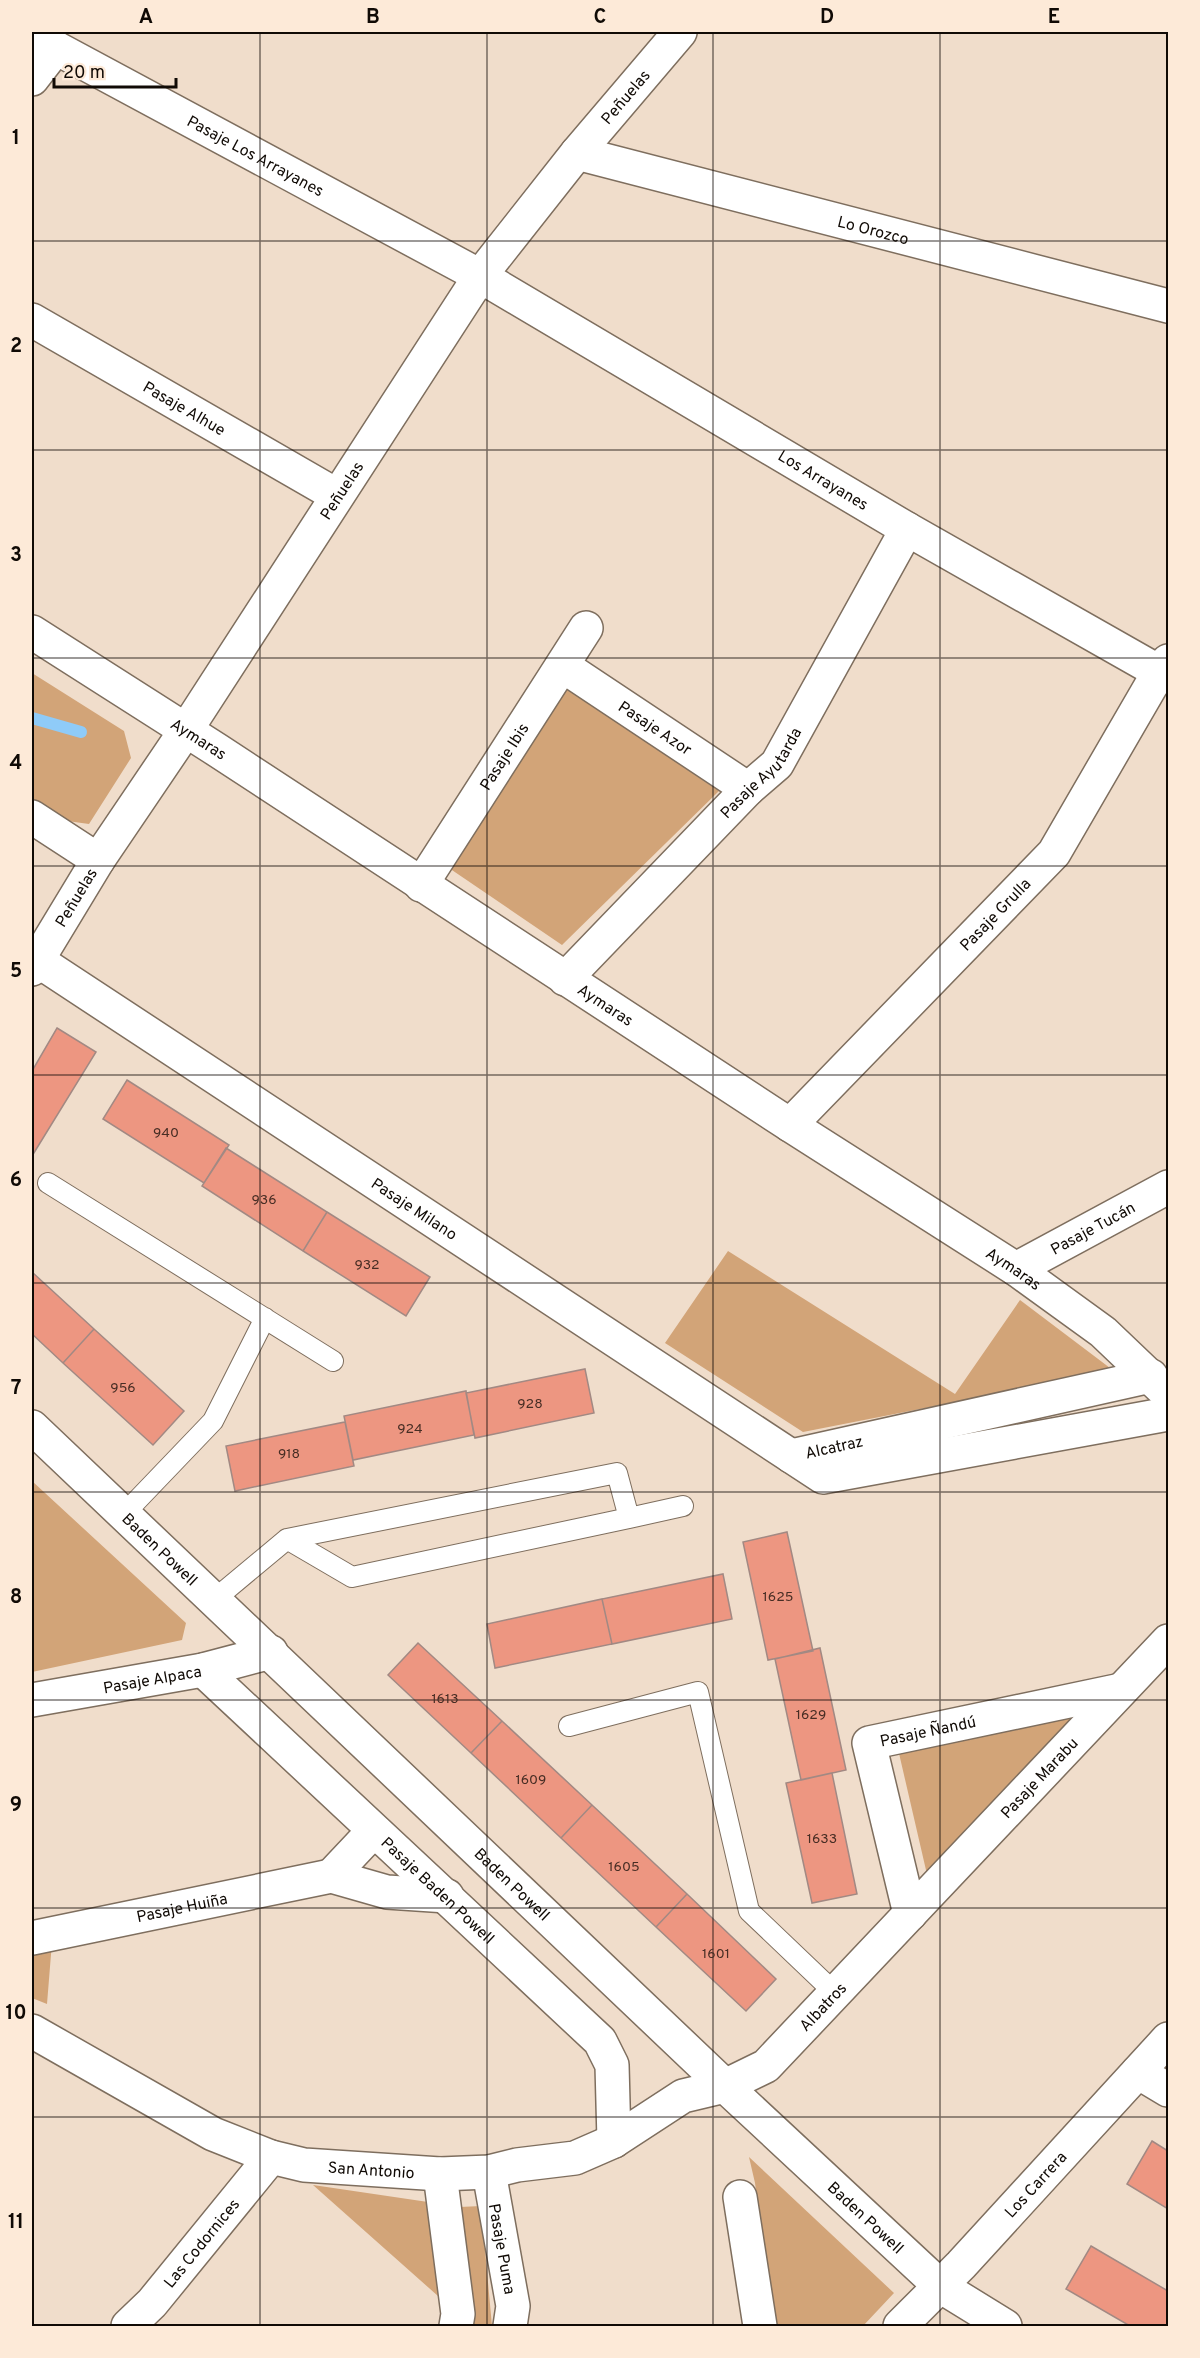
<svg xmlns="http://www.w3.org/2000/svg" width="1200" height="2358" font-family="Overpass,sans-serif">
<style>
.green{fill:#d2a478}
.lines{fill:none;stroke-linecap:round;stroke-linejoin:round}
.stream{stroke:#8fcbf8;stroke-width:12}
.building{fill:#ed9681;stroke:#a28983;stroke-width:1.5}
.service-casing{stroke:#7e6e5e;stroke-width:22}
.minor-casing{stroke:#7e6e5e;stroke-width:36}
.tertiary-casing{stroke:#7e6e5e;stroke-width:36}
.service{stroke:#fff;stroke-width:20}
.minor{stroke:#fff;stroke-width:33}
.tertiary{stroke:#fff;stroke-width:33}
.grid{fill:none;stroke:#100a05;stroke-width:1.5;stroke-opacity:0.55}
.labels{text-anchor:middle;stroke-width:4.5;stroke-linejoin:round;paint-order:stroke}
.number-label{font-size:14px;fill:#472d24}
.street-label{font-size:16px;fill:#100a05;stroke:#fdead8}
.neatline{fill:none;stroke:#100a05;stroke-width:2}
.grid-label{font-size:20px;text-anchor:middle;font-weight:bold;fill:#100a05}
</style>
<rect width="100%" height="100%" fill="#f0ddcb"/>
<path class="green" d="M32,673L124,731L131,758L89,824L60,820L32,802Z
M563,686L719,791L562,945L446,866Z
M728,1251L955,1394L1020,1300L1114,1371L803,1432L665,1343Z
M32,1481L186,1623L182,1640L32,1672Z
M1088,1709L929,1883L898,1749Z
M52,1942L47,2004L32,1998V1945Z
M749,2157L894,2293L863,2326H774L755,2183Z
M313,2185L428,2202L447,2304Z
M481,2206L492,2326H474L460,2207Z"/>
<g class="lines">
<path class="stream" d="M32,718L81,732"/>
</g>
<path class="building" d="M57,1028L96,1052L32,1156V1071Z
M127,1080L229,1145L204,1183L103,1119Z
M226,1148L327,1212L303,1251L202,1186Z
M327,1212L430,1277L406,1316L303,1251Z
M32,1272L94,1329L63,1363L32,1334Z
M94,1329L184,1411L153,1445L63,1363Z
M585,1369L594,1413L475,1438L466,1393Z
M466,1391L474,1435L353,1460L344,1416Z
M345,1422L354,1466L235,1491L226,1446Z
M787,1532L813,1651L768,1660L743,1542Z
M723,1574L732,1619L612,1644L602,1599Z
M602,1599L612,1644L495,1668L487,1624Z
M418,1643L502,1721L471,1753L388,1675Z
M820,1648L846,1770L801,1780L775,1659Z
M502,1721L592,1805L561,1838L471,1753Z
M832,1773L857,1894L812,1903L786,1783Z
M592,1805L687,1894L656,1927L561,1838Z
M687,1894L776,1979L746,2011L656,1927Z
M1152,2141L1168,2151V2209L1127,2184Z
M1091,2246L1168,2291V2326H1130L1066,2289Z"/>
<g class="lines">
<defs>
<path id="service" d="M48,1183L333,1361
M123,1515L213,1421L265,1318
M629,1518L683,1506
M215,1599L287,1539L617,1473L629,1518L352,1577L287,1539
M569,1726L698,1692L749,1911L835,1993"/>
<g id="minor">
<path id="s1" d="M32,35L480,276L907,529L1168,677"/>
<path d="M32,79L56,48"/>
<path id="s2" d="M577,153L1168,306"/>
<path id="s3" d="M32,320L336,495"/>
<path id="s4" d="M32,632L217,750L790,1125L1016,1269L1103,1332L1168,1394"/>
<path id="s5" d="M563,666L748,789"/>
<path d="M32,817L98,860"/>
<path id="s6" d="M421,885L586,628"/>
<path id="s7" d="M37,960L823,1477L1168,1414"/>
<path id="s8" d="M565,979L748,789L777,764L907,529"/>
<path id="s9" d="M790,1125L1054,853L1159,672L1168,661"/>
<path id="s10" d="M1016,1269L1168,1187"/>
<path id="s11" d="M791,1456L1151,1376"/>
<path id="s12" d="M203,1670L600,2041L612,2065L614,2141"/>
<path id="s13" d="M32,1700L203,1670L271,1652"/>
<path d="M331,1876L364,1841L377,1833"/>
<path id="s14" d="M910,1914L869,1743L1121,1690"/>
<path id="s15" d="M32,1938L331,1876L387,1892L447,1896"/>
<path id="s16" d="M32,2031L213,2134L271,2157L304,2165L440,2174L489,2172L517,2165L575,2158L614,2141L683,2096L725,2086L766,2066L1168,1641"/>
<path d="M1138,2072L1168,2090"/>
<path id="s17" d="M489,2172L513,2306L510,2326"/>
<path d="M440,2174L458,2314L456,2326"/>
<path d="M740,2197L760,2326"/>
<path id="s18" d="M128,2326L152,2303L271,2157"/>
</g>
<g id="tertiary">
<path id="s19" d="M32,969L98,860L186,730L480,276L577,153L680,32"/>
<path id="s20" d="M32,1427L725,2086L940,2286L1005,2326"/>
<path id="s21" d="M900,2326L961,2265L1168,2039"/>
</g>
</defs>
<use href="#service" class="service-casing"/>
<use href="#minor" class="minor-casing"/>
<use href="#tertiary" class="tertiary-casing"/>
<use href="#service" class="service"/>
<use href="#minor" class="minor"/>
<use href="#tertiary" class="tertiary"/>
</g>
<path class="grid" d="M260,32V2326M487,32V2326M713,32V2326M940,32V2326M32,241H1168M32,450H1168M32,658H1168M32,866H1168M32,1075H1168M32,1283H1168M32,1492H1168M32,1700H1168M32,1908H1168M32,2117H1168"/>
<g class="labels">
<g class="number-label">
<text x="166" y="1137">940</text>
<text x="264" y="1204">936</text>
<text x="367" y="1269">932</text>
<text x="123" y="1392">956</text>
<text x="530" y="1408">928</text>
<text x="410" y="1433">924</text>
<text x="289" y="1458">918</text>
<text x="778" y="1601">1625</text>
<text x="445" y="1703">1613</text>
<text x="811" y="1719">1629</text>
<text x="531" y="1784">1609</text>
<text x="822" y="1843">1633</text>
<text x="624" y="1871">1605</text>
<text x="716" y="1958">1601</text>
</g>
<g class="street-label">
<text dy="6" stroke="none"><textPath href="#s19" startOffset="1056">Peñuelas</textPath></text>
<text dy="6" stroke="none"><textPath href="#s1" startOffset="254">Pasaje Los Arrayanes</textPath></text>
<text dy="6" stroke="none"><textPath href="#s2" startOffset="306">Lo Orozco</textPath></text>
<text dy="6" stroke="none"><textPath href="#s3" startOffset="176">Pasaje Alhue</textPath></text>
<text dy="6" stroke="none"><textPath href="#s1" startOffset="908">Los Arrayanes</textPath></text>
<text dy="6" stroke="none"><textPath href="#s19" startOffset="570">Peñuelas</textPath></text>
<text dy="6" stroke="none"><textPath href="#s5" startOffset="111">Pasaje Azor</textPath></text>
<text dy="6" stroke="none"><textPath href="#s4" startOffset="198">Aymaras</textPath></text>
<text dy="6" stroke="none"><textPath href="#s6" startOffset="153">Pasaje Ibis</textPath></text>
<text dy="6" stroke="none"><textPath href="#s8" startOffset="285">Pasaje Ayutarda</textPath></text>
<text dy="6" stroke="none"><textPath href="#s19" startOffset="84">Peñuelas</textPath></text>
<text dy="6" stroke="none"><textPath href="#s9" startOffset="294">Pasaje Grulla</textPath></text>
<text dy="6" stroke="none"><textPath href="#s4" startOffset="684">Aymaras</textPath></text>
<text dy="6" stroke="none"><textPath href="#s7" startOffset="452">Pasaje Milano</textPath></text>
<text dy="6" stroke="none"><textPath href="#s10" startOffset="87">Pasaje Tucán</textPath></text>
<text dy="6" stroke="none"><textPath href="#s4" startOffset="1170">Aymaras</textPath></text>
<text dy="6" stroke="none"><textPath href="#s11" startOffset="44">Alcatraz</textPath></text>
<text dy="6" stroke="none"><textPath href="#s20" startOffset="177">Baden Powell</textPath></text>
<text dy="6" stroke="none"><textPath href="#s13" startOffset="122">Pasaje Alpaca</textPath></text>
<text dy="6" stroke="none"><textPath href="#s14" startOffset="236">Pasaje Ñandú</textPath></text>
<text dy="6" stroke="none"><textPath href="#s16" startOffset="1188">Pasaje Marabu</textPath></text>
<text dy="6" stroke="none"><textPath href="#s20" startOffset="663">Baden Powell</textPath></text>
<text dy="6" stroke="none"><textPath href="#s12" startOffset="322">Pasaje Baden Powell</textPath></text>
<text dy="6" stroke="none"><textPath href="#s15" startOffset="153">Pasaje Huiña</textPath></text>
<text dy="6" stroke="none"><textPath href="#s16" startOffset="873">Albatros</textPath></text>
<text dy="6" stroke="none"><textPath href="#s16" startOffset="372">San Antonio</textPath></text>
<text dy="6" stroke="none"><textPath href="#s21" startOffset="196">Los Carrera</textPath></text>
<text dy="6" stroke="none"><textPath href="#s20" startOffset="1149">Baden Powell</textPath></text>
<text dy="6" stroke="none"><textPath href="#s18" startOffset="111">Las Codornices</textPath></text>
<text dy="6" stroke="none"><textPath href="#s17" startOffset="78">Pasaje Puma</textPath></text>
</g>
</g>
<rect width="1200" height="2358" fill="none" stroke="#fdead8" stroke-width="66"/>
<path d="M54 78v9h122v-9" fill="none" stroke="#100a05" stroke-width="3"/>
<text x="63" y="78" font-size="18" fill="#100a05" stroke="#fdead8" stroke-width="4.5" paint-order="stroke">20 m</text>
<rect x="33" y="33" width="1134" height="2292" class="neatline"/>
<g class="grid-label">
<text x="146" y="23">A</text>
<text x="373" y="23">B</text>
<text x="600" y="23">C</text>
<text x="827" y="23">D</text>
<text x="1054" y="23">E</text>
<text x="16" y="144">1</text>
<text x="16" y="352">2</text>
<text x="16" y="561">3</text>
<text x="16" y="769">4</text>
<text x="16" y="977">5</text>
<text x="16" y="1186">6</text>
<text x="16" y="1394">7</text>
<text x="16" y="1603">8</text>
<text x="16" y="1811">9</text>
<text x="16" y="2019">10</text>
<text x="16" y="2228">11</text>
</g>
</svg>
